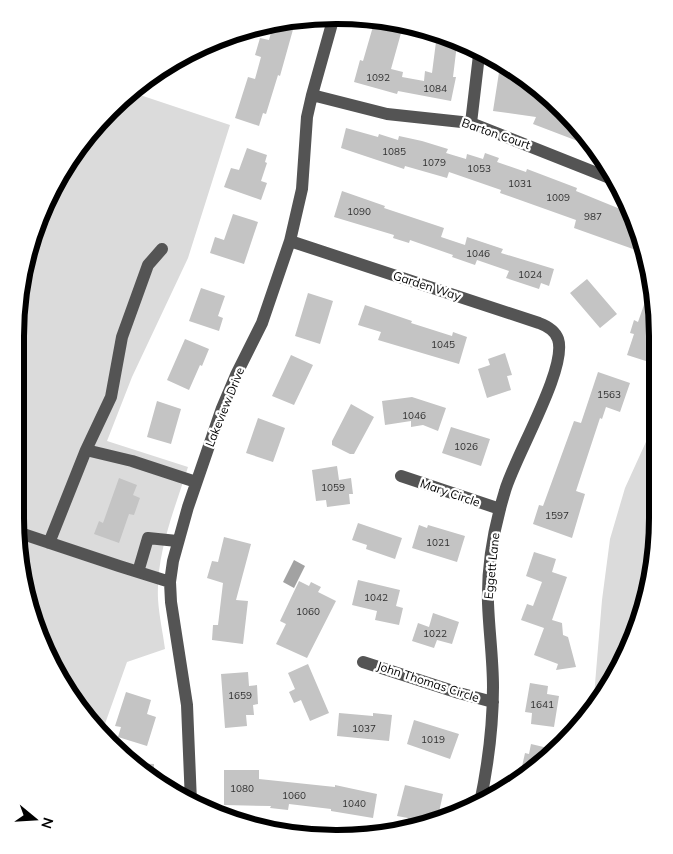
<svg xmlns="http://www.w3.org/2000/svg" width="673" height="854" font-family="Mulish,sans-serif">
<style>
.green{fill:#dbdbdb}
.water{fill:#a2a2a2}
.building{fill:#c4c4c4}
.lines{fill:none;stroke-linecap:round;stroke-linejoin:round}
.minor{stroke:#545454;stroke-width:12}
.labels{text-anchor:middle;stroke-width:4.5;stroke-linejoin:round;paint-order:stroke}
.number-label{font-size:10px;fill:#313131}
.street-label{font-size:12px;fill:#000;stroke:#fff}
.rim{fill:none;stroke:#000;stroke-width:6}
</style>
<rect width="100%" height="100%" fill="#fff"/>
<path class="green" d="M134,93L230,125L188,258L132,377L107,441L188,467C174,511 156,553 158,599C159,616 163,633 165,649L127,662L101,735L58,678L26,600L15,517L16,316L32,233L95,125Z
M655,422L652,580L604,696L593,708L602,600L610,539L625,488Z"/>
<path class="water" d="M294,560L305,566L294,588L283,582Z"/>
<path class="building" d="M281,22L294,26L280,76L278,75L266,114L263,113L259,126L235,118L248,77L255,79L261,57L255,55L260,38L269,40L273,25Z
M374,23L403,26L391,69L403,72L402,77L424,81L425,71L432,73L437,34L457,44L453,77H456L451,101L398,91L397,94L354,82L360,60L363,61Z
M500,66L532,82L588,145L533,124L536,117L493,111Z
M346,128L378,137L379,134L398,140L399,136L422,141L448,149L446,153L466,159L467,154L483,159L485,153L499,158L497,162L526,172L527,169L577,188L576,191L630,213L647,254L574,228L576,220L500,193L501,190L449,172L447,178L405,166L404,169L341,148Z
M247,148L267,155L265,162L267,163L261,181L267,183L261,200L224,187L231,168L239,170Z
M342,191L385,206L384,208L444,228L441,237L465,245L467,237L503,249L501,253L554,269L549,286L541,283L539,289L506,278L509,271L477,260L475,265L452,257L453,255L410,240L409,243L393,238L394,235L334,217Z
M233,214L258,222L244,264L210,253L215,237L224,240Z
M587,279L617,314L600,328L570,293Z
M201,288L225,296L218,316L223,318L219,331L189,321Z
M308,293L333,301L320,344L295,336Z
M646,299L655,302L657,315V341L649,362L627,355L634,334L630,333L634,320L638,322Z
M365,305L412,321L411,323L452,336L453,332L467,337L459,364L378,340L381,332L358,325Z
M185,339L209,349L202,366L200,365L189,390L167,380Z
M505,353L512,375L507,376L511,390L487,398L478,369L490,365L488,359Z
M291,355L313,365L294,405L272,396Z
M598,372L630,383L620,412L606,407L602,419L600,418L576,491L585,494L572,538L533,524L539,505L543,506L574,421L581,423Z
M412,397L446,408L438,431L423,425L411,427V421L385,425L382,401Z
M157,401L181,409L171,444L147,437Z
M351,404L374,417L354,454H350L332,445V441Z
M258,418L285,428L273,462L246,453Z
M451,427L490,439L481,466L442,453Z
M337,466L339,480L351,478L353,494H349L350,504L327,507L326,500L316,501L312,470Z
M119,478L137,485L133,495L140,498L134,515L129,514L119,543L94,534L99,521L103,523Z
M358,523L402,538L395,559L366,549L367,545L352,540Z
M419,525L427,528L428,525L465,536L457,562L412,548Z
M224,537L251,544L236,600L248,601L243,644L212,640L213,625H218L223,583L207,578L212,561L218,562Z
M534,552L556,559L552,572L567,577L552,620L562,623L563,635L568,637L576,667L556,670L558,664L534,655L544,628L521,620L527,604L533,606L542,582L526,576Z
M358,580L400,590L396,606L403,608L399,625L375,620L377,611L352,605Z
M299,581L309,586L311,582L321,587L318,592L336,601L307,658L276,644L286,624L280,621Z
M433,613L459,622L452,644L437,640L434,648L412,641L418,623L429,627Z
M308,664L329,713L310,721L301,700L294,703L289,692L295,689L288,673Z
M248,672L249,686L257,685L258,704L253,705L254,715H246L247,726L225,728L221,674Z
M530,683L548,686L547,694L559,696L554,727L531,724L532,713L525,712Z
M126,692L151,700L147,714L156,717L147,746L118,737L121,727L115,726Z
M339,713L373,716V713L392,715L389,741L337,736Z
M414,720L459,734L450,759L407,744Z
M531,744L552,749L551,757L519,780L525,753L529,754Z
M132,763L154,764V779Z
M224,770H259V779L335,787V785L377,794L373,818L331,811V809L289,804L288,810L270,808L271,806L224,805Z
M405,785L443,794L437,821L419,828L406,825L408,818L397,816Z"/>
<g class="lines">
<path class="minor" d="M312,95L387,114L471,123L617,181
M471,123L479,55
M290,241L539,323C547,326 555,330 558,339C568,368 514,458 505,491C494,527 487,566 488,603C489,631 493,659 493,687C493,726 488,765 480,803
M86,450L132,461L196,482
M401,476L500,509
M17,532L119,566L170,582
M49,543L86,450L111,397L122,337L148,265L162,249
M138,572L148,538L177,541
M363,662L459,693L493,702
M191,802L187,705L171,602L170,582L173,561L188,507L222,408L236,375L262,323L290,241L302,189L307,117L312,95L333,20"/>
</g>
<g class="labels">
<g class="number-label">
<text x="378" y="81">1092</text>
<text x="435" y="92">1084</text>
<text x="394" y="155">1085</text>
<text x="434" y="166">1079</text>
<text x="479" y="172">1053</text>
<text x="520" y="187">1031</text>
<text x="558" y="201">1009</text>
<text x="359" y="215">1090</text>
<text x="593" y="220">987</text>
<text x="478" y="257">1046</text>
<text x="530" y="278">1024</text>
<text x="443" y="348">1045</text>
<text x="609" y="398">1563</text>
<text x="414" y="419">1046</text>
<text x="466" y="450">1026</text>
<text x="333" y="491">1059</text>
<text x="557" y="519">1597</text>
<text x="438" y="546">1021</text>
<text x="376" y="601">1042</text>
<text x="308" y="615">1060</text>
<text x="435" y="637">1022</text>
<text x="240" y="699">1659</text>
<text x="542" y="708">1641</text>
<text x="364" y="732">1037</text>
<text x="433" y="743">1019</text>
<text x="242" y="792">1080</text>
<text x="294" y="799">1060</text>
<text x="354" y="807">1040</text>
</g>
<g class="street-label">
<text transform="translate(496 134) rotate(19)" y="4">Barton Court</text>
<text transform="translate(427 286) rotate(18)" y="4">Garden Way</text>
<text transform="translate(225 407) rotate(-68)" y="4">Lakeview Drive</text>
<text transform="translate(450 493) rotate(19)" y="4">Mary Circle</text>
<text transform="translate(492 566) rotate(-84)" y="4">Eggett Lane</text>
<text transform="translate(428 682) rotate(18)" y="4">John Thomas Circle</text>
</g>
</g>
<path d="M0 0H673V854H0ZM336 24H337A312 312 0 0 1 649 336V518A312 312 0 0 1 337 830H336A312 312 0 0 1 24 518V336A312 312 0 0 1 336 24Z" fill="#fff" fill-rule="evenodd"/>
<path class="rim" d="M336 24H337A312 312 0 0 1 649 336V518A312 312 0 0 1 337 830H336A312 312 0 0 1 24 518V336A312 312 0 0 1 336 24Z"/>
<g transform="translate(35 819) rotate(108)" stroke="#ffffff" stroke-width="4" paint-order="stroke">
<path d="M0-4L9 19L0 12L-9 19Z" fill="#000000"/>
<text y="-8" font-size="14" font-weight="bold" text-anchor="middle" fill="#000000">N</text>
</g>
</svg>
